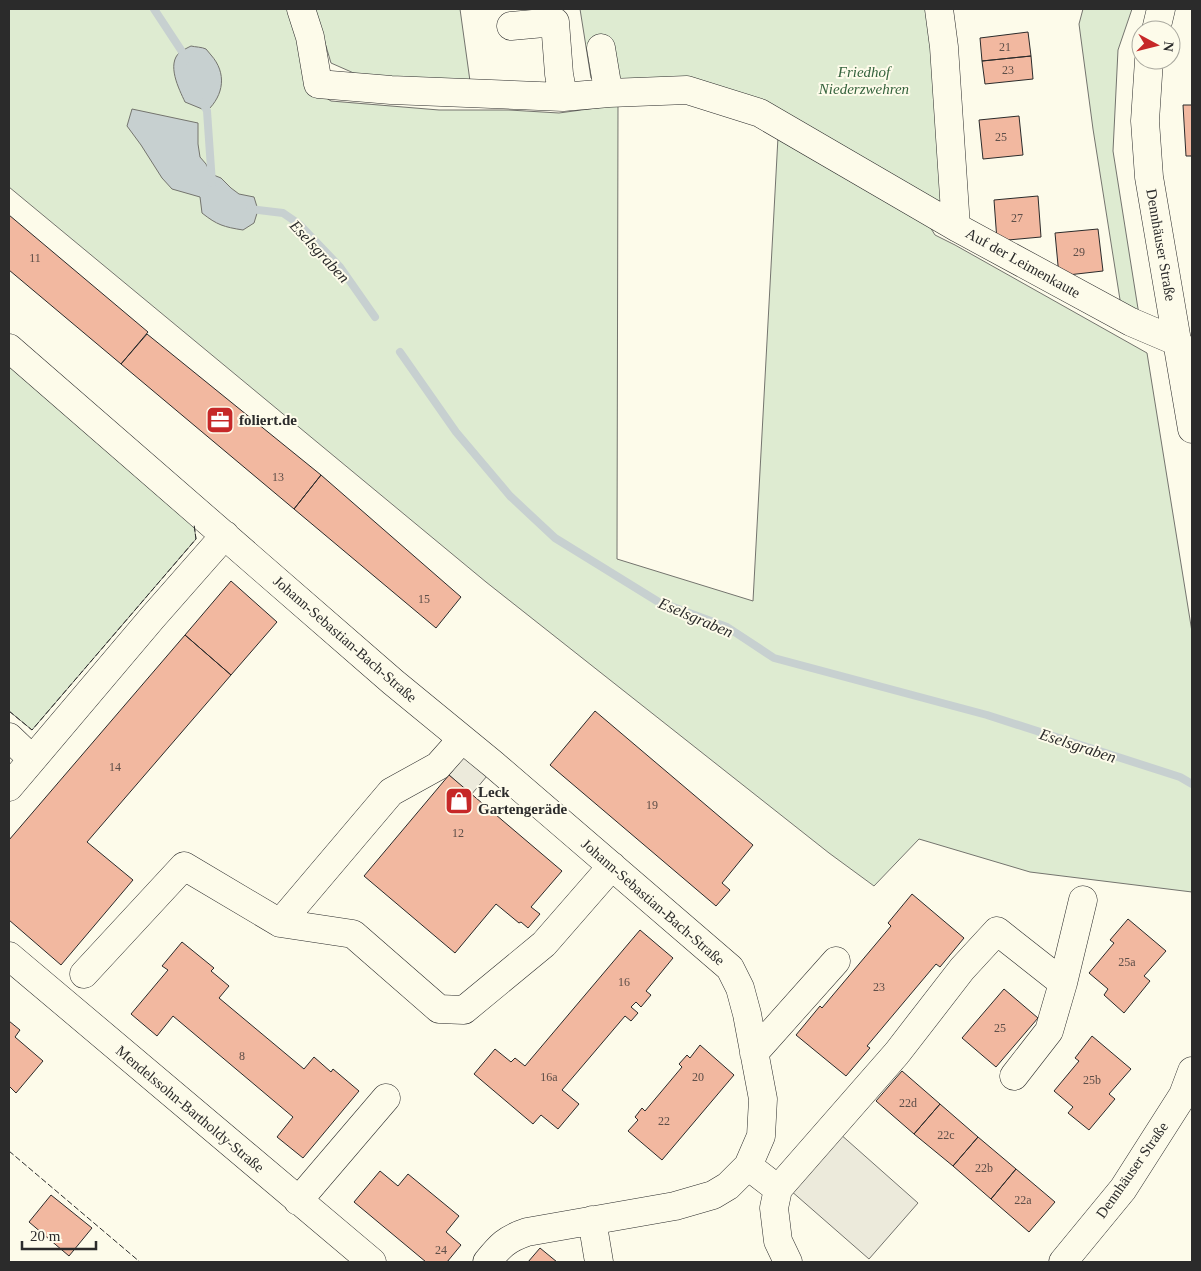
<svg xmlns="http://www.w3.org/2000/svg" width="1201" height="1271" font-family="'Times New Roman',serif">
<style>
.green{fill:#deebd1;stroke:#74746e}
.parking{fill:#eceadb;stroke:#74746e}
.water{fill:#c7d0d0;stroke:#74746e}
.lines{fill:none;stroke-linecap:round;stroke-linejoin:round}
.stream{stroke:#c7d0d0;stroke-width:8}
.building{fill:#f2b8a0;stroke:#2b2b2b}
.minor-casing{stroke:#2b2b2b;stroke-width:29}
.minor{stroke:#fdfbea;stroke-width:28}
.fence{stroke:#2b2b2b;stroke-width:1;stroke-dasharray:6 2.5;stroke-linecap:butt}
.labels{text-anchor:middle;stroke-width:4;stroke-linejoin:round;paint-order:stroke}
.number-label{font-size:12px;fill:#5d4e48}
.park-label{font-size:15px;font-style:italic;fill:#34623c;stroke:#fdfbea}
.street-label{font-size:15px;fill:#2b2b2b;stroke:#fdfbea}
.poi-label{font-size:15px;font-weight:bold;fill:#2b2b2b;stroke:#fdfbea;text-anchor:start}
.water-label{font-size:16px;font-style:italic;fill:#2b2b2b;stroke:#fdfbea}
</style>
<rect width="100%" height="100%" fill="#fdfbea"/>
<path class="green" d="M9,9H289L309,87L331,101L439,110H509L559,113L618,105L617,559L753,601L778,137L927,222L935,235L955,245L1147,353L1192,632V892L1030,872L919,839L874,886L829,853L486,582L9,187Z
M315,9H460L470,81L365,78L331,63Z
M580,9H930L947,197L938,204L764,103L607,84L591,78Z
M1083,9H1132L1118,50L1113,151L1139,315L1121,306L1093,129L1079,24Z
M9,365L194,525L196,539L32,730L9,711Z"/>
<path class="parking" d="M464,757L487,776L471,795L449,775Z
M839,1133L918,1203L869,1259L790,1190Z"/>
<path class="water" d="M191,46C195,47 202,47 206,49C208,51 209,53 211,55C227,73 224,95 207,111L185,102C179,89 166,64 180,52C183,50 187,48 191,46Z
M132,109L198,123V144L200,157L206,164L211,174L221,178L231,188L239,194L254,197L258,210L254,223L243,230C224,227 217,225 202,213L200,197L172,189L162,178L141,145L127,126Z"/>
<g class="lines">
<path class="stream" d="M154,9L181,50L186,60
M203,103L207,111L212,183
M250,209L283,213L299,224L340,267L375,317
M400,352L456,432L510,496L555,538L657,601L727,627L774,658L987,715L1180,777L1192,784"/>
</g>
<path class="building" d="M1028,32L1031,56L982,61L980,38Z
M1031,56L1033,79L985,84L982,61Z
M1183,105H1192V156H1186Z
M1019,116L1023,155L983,159L979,120Z
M1038,196L1041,237L997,241L994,200Z
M9,215L148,332L121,364L9,270Z
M1098,229L1103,271L1059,276L1055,233Z
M147,334L321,475L294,509L121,364Z
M321,475L461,597L436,628L294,509Z
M231,581L277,622L231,675L185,635Z
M185,635L231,675L87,842L133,880L61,965L9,920V840Z
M595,711L753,845L722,883L730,890L716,906L550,765Z
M449,775L562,871L531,907L540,914L528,928L521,922L519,923L496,904L455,953L364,876Z
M912,894L964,938L940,967L936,964L867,1046L870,1048L846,1076L796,1035L820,1006L822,1008L891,926L888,923Z
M1128,919L1166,951L1144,976L1150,981L1124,1013L1104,995L1108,989L1089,973L1114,943L1110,940Z
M640,930L673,958L646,991L651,995L641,1007L636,1002L631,1007L638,1013L631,1021L625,1016L562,1090L579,1104L558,1129L541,1115L533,1124L474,1074L495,1049L511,1062L515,1058L525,1066Z
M182,942L214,968L211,971L229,986L219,998L304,1069L314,1057L331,1072L333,1069L359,1091L303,1158L277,1137L293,1117L173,1016L157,1036L131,1014L168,970L162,966Z
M1004,989L1038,1018L996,1067L962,1038Z
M9,1021L20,1030L15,1037L43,1061L16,1093L9,1086Z
M1092,1036L1131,1069L1109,1094L1115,1099L1089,1130L1068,1113L1073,1107L1054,1091L1079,1061L1075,1058Z
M700,1045L734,1075L662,1160L628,1131L638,1120L635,1117L642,1108L645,1111L682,1067L679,1064L687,1055L690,1058Z
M902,1071L940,1104L914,1134L876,1101Z
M940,1104L978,1137L953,1166L914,1134Z
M978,1137L1016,1169L991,1199L953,1166Z
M1016,1169L1055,1202L1029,1232L991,1199Z
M380,1171L398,1186L408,1174L459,1216L446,1232L461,1245L447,1262H426L354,1202Z
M51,1195L92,1228L69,1256L29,1222Z
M540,1248L557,1262H528Z"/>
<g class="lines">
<defs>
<path id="minor" d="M301,9L310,37L318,84L391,90L563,97L609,93L687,90L760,113L956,227L1131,322L1178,342
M939,9L944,47L956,227
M511,26L555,22L559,74L563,97
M1156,30L1161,9
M601,48L607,84L609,93
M1149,60L1145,121L1149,177L1192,429
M9,348L393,682L493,764L730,968L740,988L747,1014L763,1099L761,1136L748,1166L728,1186L713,1195L675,1206L527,1232C506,1239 500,1246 487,1262
M9,737L32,759
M9,787L152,618L225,535
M280,923L391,792L438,766L462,739
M9,956L372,1262
M84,974L184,866L280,923L353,934L439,1009L464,1010L544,944L612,866
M1063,983L1083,900
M754,1053L836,961
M748,1166L778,1189L897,1053L962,969L997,931L1063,983L1049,1031L1014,1076
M778,1189L774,1208L778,1241L788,1262
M298,1201L386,1098
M592,1220L599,1262
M1063,1262L1123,1189L1183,1095L1192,1071"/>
</defs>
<use href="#minor" class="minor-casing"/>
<use href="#minor" class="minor"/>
<path class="fence" d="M9,711L32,730L196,539L194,524
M9,1151L140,1262"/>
</g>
<defs>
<symbol id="office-square" viewBox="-11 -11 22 22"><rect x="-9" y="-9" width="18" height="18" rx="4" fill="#c62828" stroke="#fdfbea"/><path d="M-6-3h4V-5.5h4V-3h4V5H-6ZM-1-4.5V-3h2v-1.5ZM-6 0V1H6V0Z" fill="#fff"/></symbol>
<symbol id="shop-square" viewBox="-11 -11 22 22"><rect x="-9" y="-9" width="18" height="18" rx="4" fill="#c62828" stroke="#fdfbea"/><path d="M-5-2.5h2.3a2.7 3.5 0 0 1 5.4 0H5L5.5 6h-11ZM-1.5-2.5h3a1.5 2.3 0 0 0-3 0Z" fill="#fff"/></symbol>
</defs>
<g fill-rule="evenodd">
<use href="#office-square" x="204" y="404" width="32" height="32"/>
<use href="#shop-square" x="443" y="785" width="32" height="32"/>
</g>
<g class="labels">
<g class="number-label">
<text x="1005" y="51">21</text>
<text x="1008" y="74">23</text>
<text x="1001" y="141">25</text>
<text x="1017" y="222">27</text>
<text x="1079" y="256">29</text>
<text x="35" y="262">11</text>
<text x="278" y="481">13</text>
<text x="424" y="603">15</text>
<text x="115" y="771">14</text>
<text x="652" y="809">19</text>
<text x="458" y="837">12</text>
<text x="1127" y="966">25a</text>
<text x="624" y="986">16</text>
<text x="879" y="991">23</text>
<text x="1000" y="1032">25</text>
<text x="242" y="1060">8</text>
<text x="549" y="1081">16a</text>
<text x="698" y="1081">20</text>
<text x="1092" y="1084">25b</text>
<text x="908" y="1107">22d</text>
<text x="664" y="1125">22</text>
<text x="946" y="1139">22c</text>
<text x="984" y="1172">22b</text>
<text x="1023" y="1204">22a</text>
<text x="441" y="1254">24</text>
</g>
<g class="park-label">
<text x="864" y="77">Friedhof<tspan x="864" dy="17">Niederzwehren</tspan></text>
</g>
<g class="street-label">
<text transform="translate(1161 245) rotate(80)" y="5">Dennhäuser Straße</text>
<text transform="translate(1023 263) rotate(29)" y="5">Auf der Leimenkaute</text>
<text transform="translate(345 639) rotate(41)" y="5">Johann-Sebastian-Bach-Straße</text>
<text transform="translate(653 902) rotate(41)" y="5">Johann-Sebastian-Bach-Straße</text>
<text transform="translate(190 1109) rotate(40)" y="5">Mendelssohn-Bartholdy-Straße</text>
<text transform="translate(1132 1170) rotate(-55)" y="5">Dennhäuser Straße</text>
</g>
<g class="poi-label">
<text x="239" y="425">foliert.de</text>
<text x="478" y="797">Leck<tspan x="478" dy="17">Gartengeräde</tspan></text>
</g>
<g class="water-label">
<text transform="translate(320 251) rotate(47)" y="6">Eselsgraben</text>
<text transform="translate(696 617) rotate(23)" y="6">Eselsgraben</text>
<text transform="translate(1078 745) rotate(18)" y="6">Eselsgraben</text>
</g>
</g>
<rect width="1201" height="1271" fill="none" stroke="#2b2b2b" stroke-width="20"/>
<g transform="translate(1156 45) rotate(97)"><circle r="24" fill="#fdfbea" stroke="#a9a89e"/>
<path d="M0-4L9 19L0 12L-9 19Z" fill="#c62828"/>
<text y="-8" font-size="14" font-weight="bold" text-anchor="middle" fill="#2b2b2b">N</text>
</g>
<path d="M22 1241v8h74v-8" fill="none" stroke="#2b2b2b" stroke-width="2.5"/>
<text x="30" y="1241" font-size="15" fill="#2b2b2b" stroke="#fdfbea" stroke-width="4" paint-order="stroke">20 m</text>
</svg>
